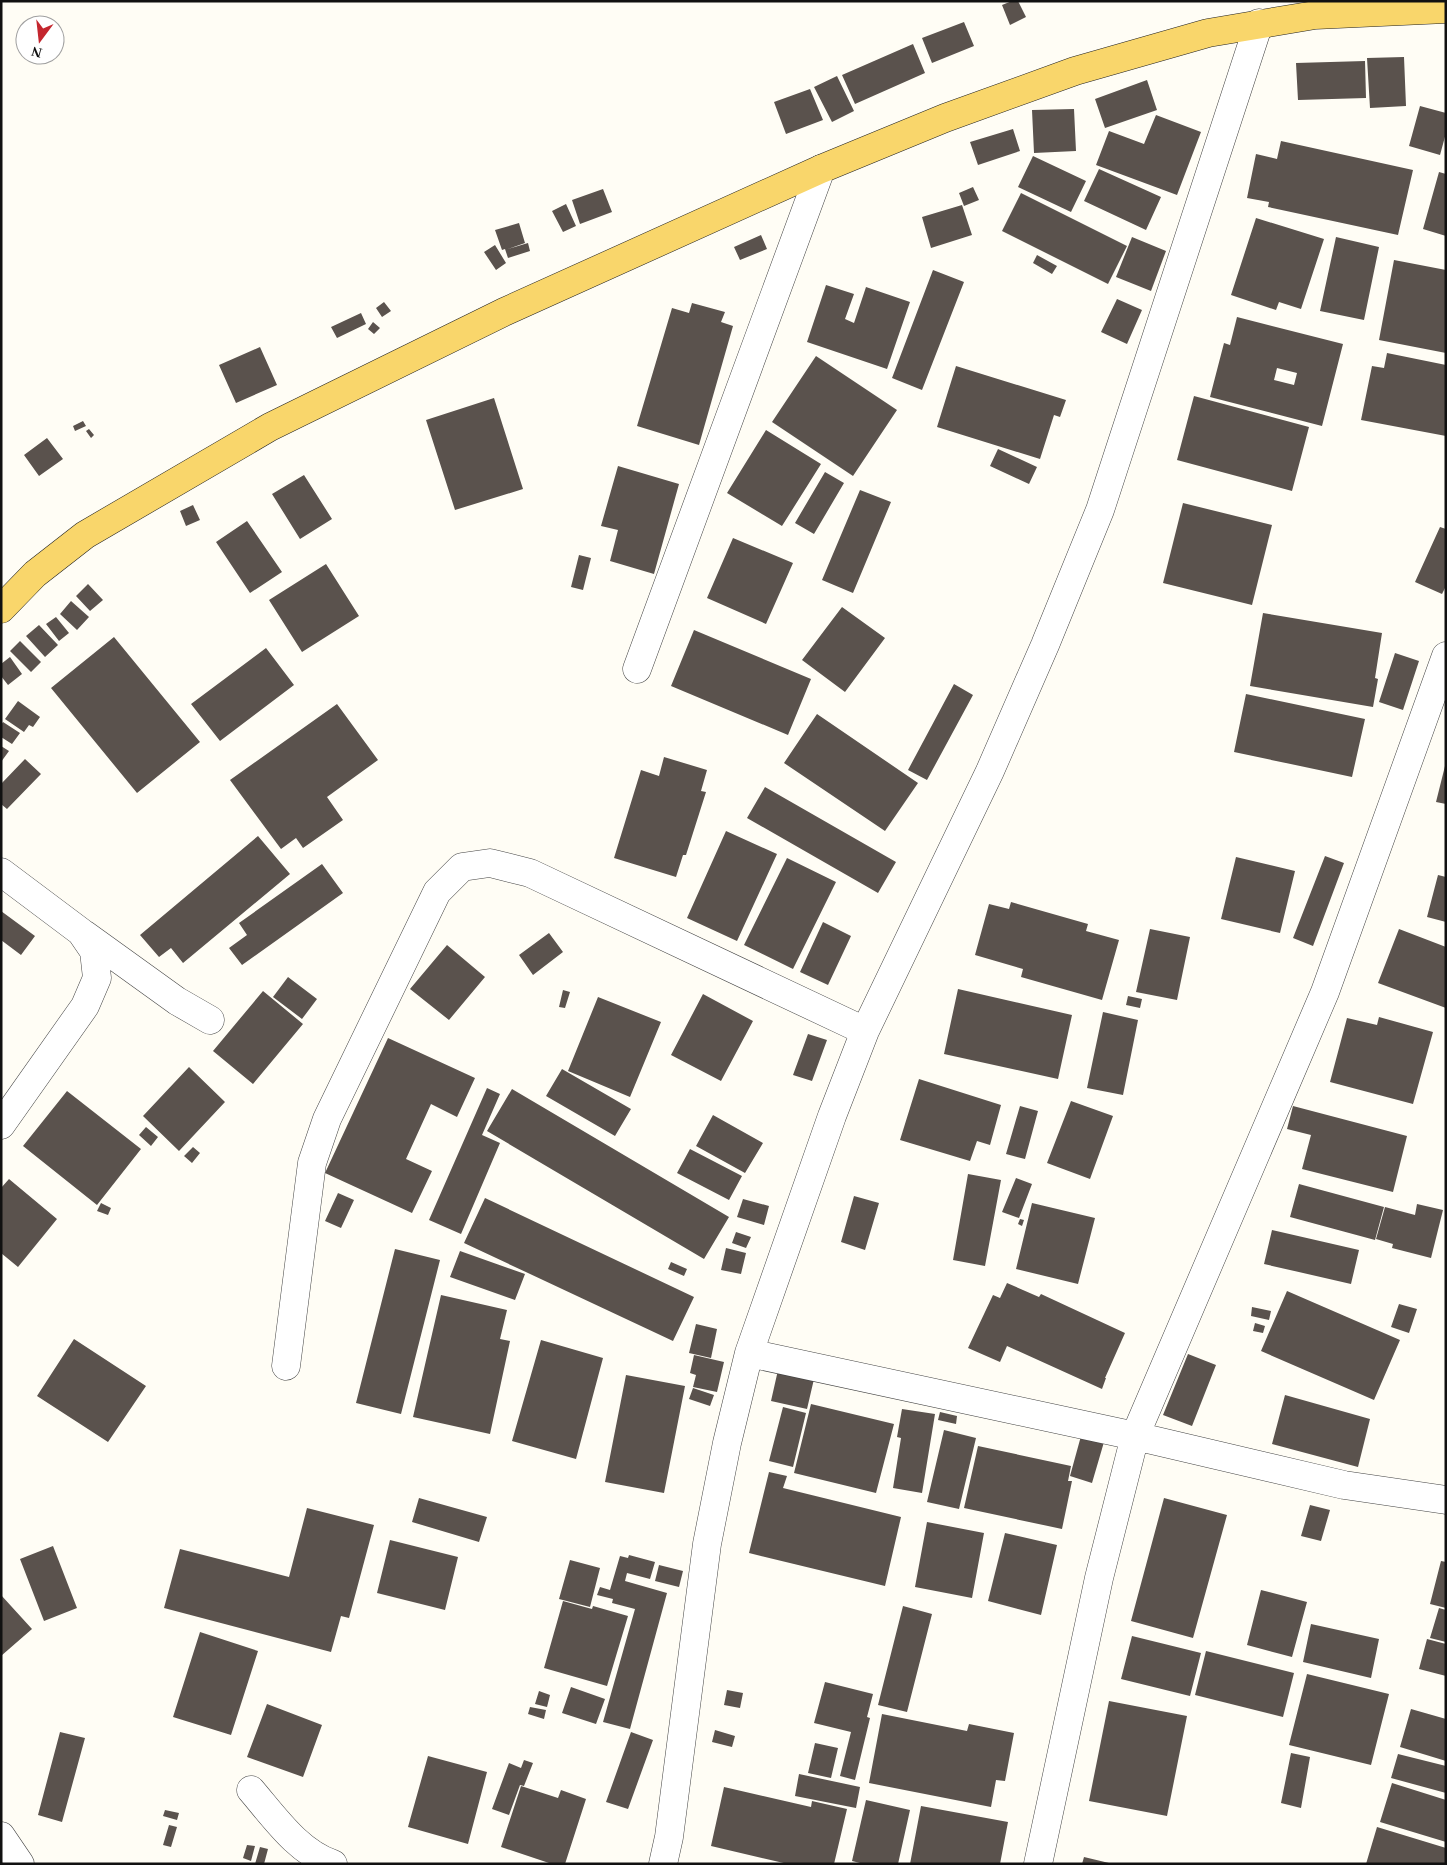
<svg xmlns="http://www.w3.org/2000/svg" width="1447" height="1865" font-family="Georgia,serif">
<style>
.building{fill:#5a524d;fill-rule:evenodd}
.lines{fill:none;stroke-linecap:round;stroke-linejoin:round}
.minor-casing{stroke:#444;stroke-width:29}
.major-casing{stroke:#222;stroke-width:29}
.minor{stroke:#fff;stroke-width:28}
.major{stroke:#f9d66b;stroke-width:28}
</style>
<rect width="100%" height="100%" fill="#fffdf5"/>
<path class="building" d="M1012,1H1018L1026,17L1010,25L1002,5Z
M964,22L974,46L932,63L922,38Z
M913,44L925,73L855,104L842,75Z
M1404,57L1406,106L1370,108L1367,58Z
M1365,61L1366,98L1298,100L1296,63Z
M837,76L854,111L832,122L814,87Z
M1147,80L1157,110L1105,128L1095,99Z
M810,89L823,120L786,134L774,102Z
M1420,106L1446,113V133L1440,155L1409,146Z
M1074,109L1076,151L1034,153L1032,110Z
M1156,115L1201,132L1177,195L1096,165L1109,131L1144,144Z
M1013,129L1020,151L978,165L970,142Z
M1281,141L1413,170L1398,235L1268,207L1269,202L1247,198L1256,154L1277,159Z
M1033,156L1086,181L1071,212L1018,187Z
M1099,169L1161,197L1146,230L1084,201Z
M1439,172L1446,174V236L1423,229Z
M973,187L979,200L964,206L959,193Z
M603,189L612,212L580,224L572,200Z
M1021,193L1127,246L1108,284L1002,231Z
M566,204L576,226L563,232L552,211Z
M962,205L972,235L931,248L922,217Z
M1256,218L1324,239L1301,309L1279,302L1276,310L1231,295Z
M519,223L525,243L508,249L528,243L530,251L508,258L505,249L502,250L495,230Z
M761,235L767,249L740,260L734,247Z
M1132,237L1166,251L1151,291L1116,277Z
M1336,237L1379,247L1364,320L1320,311Z
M495,245L506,263L496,270L484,252Z
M1037,255L1057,266L1052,274L1033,263Z
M1394,260L1446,270V353L1379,340Z
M933,270L964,282L922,390L892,378Z
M826,285L854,294L845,319L854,323L866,287L910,302L887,369L807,342Z
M1117,299L1142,310L1127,344L1101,332Z
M384,302L391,311L382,317L376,308Z
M692,303L725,312L721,322L733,326L699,445L637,426L672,308L689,313Z
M361,313L366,324L337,338L331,327Z
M1237,317L1343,344L1322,426L1210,397L1224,343L1230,345ZM1277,368L1297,373L1294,385L1274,380Z
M373,322L380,328L374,334L368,329Z
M260,347L277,385L236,403L219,365Z
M1387,353L1446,365V436L1361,420L1372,366L1384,368Z
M816,356L897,410L853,476L772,422Z
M956,366L1066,400L1060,417L1054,415L1040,459L937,427Z
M1194,396L1309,427L1292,491L1177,460Z
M494,398L523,489L455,510L426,420Z
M83,421L86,426L75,431L73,426Z
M89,429L94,435L91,438L86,431Z
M766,430L821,464L782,526L727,493Z
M47,438L63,459L39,476L24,455Z
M998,449L1037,467L1029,484L990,466Z
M618,466L679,484L654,574L610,561L618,530L601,526Z
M825,472L844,483L814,534L795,523Z
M304,475L332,519L300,539L272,494Z
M860,490L891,502L853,593L822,580Z
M1183,503L1272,525L1252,605L1163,583Z
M193,505L200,520L186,526L180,511Z
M247,521L282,572L250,593L216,542Z
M1440,527L1446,529V586L1442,594L1415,582Z
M733,538L793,563L766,624L707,598Z
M579,555L591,558L583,590L571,587Z
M326,564L359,616L302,652L269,600Z
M88,584L103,600L90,611L76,596Z
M71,601L89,617L77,630L60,614Z
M842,607L885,638L845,692L802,660Z
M1263,613L1382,633L1375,678L1378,679L1373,707L1250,686Z
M56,617L69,633L59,641L46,624Z
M39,625L58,645L45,657L26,636Z
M694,630L811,679L788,735L671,686Z
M114,637L200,742L137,793L51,688Z
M20,641L41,662L31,672L10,651Z
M266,648L294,685L220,741L191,704Z
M1395,653L1419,661L1403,710L1379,702Z
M10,657L22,674L8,685L1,676V664Z
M954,684L973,695L927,780L908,770Z
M1246,694L1365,719L1352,777L1234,752Z
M18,701L40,717L33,727L29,725L24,732L5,719Z
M337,704L378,760L327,797L343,820L303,848L296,838L281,849L230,780Z
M817,714L918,783L885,831L784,763Z
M3,722L20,733L12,744L1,737V725Z
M1,746L9,751L1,762Z
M664,757L707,770L701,791L706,792L686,855H683L676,877L614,858L641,770L659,776Z
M25,759L41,774L7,809L1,804V784Z
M1445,766H1446V804L1436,802Z
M765,787L896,862L878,893L747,818Z
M726,831L777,854L737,941L687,918Z
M258,836L290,874L183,963L171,948L159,957L140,935Z
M1325,856L1344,863L1313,946L1293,938Z
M1236,857L1295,871L1280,933L1221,919Z
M787,858L836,882L793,969L744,945Z
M322,864L343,893L242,965L229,948L247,935L239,923Z
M1438,875L1446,877V922L1427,917Z
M1011,902L1088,924L1086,931L1119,940L1102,1000L1021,977L1023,969L975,955L989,904L1009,909Z
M1,911L35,936L21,955L1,940Z
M823,922L851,936L828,985L800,972Z
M1150,929L1190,937L1177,1000L1136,992Z
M1399,929L1446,947V1008L1378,983Z
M549,933L563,952L533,975L519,955Z
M447,945L485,977L449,1020L410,989Z
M288,977L317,999L302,1019L273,997Z
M958,989L1072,1015L1058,1079L944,1054Z
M563,990L570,992L565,1008L559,1007Z
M263,991L303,1024L253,1084L213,1051Z
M703,994L753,1021L721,1081L671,1055Z
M1128,996L1142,999L1140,1008L1126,1005Z
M598,997L661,1022L630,1097L568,1071Z
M1103,1012L1138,1020L1123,1095L1087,1088Z
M1379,1017L1433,1032L1413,1104L1330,1082L1347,1018L1377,1025Z
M808,1034L827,1040L812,1081L793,1075Z
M388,1038L475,1078L457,1117L431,1104L406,1159L432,1171L412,1213L325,1173Z
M189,1067L225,1102L179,1151L143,1116Z
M562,1069L631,1109L615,1136L546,1096Z
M919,1079L1001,1105L990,1145L977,1141L970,1161L900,1140Z
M487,1088L500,1094L482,1135L500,1143L461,1234L429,1220Z
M512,1089L729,1217L704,1259L487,1131Z
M67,1091L141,1149L97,1205L23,1146Z
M1071,1101L1113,1116L1090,1179L1047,1163Z
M1020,1106L1038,1111L1025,1159L1006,1154Z
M1293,1106L1407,1136L1393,1192L1302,1169L1311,1135L1287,1129Z
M713,1115L763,1143L745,1173L696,1146Z
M146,1127L158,1137L151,1146L139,1135Z
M193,1147L200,1153L192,1163L184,1156Z
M690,1149L742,1176L729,1200L677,1173Z
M968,1174L1001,1180L985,1266L953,1260Z
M1016,1178L1032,1184L1019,1218L1002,1212Z
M9,1179L57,1219L18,1267L1,1253V1188Z
M1299,1184L1384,1207L1375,1240L1290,1217Z
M338,1193L354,1200L341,1228L325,1221Z
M854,1196L879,1203L865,1250L841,1242Z
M485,1198L694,1297L673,1341L464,1243Z
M743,1199L769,1206L764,1225L737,1217Z
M101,1203L111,1208L108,1215L97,1211Z
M1032,1203L1095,1218L1078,1284L1016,1269Z
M1417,1204L1443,1210L1431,1258L1392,1248L1393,1244L1376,1239L1385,1207L1415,1215Z
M1020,1219L1024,1220L1022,1226L1018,1224Z
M1272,1230L1359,1250L1351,1284L1264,1264Z
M736,1232L751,1237L746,1248L732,1243Z
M726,1248L746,1253L741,1274L721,1270Z
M395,1249L440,1260L401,1414L356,1403Z
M460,1251L525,1274L515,1300L450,1277Z
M671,1262L687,1269L684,1276L668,1269Z
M1007,1283L1039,1297L1041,1294L1125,1333L1105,1378H1106L1102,1389L1007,1346L1000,1362L968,1348L993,1295L1000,1298Z
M1287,1291L1400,1340L1374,1400L1261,1351Z
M441,1295L507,1310L500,1339L510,1341L490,1434L413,1417Z
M1399,1304L1417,1309L1409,1333L1391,1327Z
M1252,1307L1271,1311L1269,1320L1251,1316Z
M1255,1323L1265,1326L1263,1333L1253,1331Z
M696,1324L717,1329L711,1358L689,1353Z
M74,1339L146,1386L108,1442L37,1396Z
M541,1340L603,1358L576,1459L512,1441Z
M1188,1354L1216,1365L1192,1426L1163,1415Z
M694,1355L724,1362L717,1392L693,1387L696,1375L690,1373Z
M778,1370L814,1379L807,1409L771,1401Z
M626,1375L685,1386L664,1493L605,1482Z
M693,1388L714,1395L710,1406L689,1399Z
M1285,1395L1370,1419L1358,1467L1272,1444Z
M811,1404L894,1424L876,1493L794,1473Z
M783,1407L806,1413L793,1467L769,1461Z
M902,1409L935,1414L922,1493L893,1488L901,1438L897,1437Z
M940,1412L957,1416L956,1424L938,1420Z
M944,1430L976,1438L959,1509L927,1502Z
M1081,1436L1104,1442L1092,1483L1070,1476Z
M978,1446L1071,1466L1068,1481H1072L1062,1529L964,1508Z
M769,1472L787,1476L783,1488L901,1517L885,1586L749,1553Z
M419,1498L487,1517L479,1542L412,1522Z
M1164,1498L1227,1515L1193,1638L1131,1621Z
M1310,1505L1330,1510L1321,1541L1301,1536Z
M307,1508L374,1525L349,1618L341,1616L331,1652L164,1608L180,1549L289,1577Z
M927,1522L984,1533L972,1598L915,1587Z
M1005,1533L1057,1545L1041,1615L988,1601Z
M390,1540L458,1557L445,1610L377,1593Z
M53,1546L77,1608L44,1621L20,1559Z
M629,1555L655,1562L650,1579L627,1573L625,1581L667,1593L630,1729L603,1722L635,1609L612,1603L613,1599L597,1595L600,1587L610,1590L620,1556L628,1558Z
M570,1560L600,1568L590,1607L559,1599Z
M1441,1561L1446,1562V1608L1430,1604Z
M659,1565L683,1571L679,1587L655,1581Z
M1261,1590L1307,1602L1292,1657L1247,1645Z
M1,1595L32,1629L1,1656Z
M563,1601L592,1609L593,1606L628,1616L607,1686L544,1668Z
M903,1606L932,1614L907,1712L878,1705Z
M1439,1608L1446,1610V1642L1430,1638Z
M1311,1624L1379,1639L1371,1678L1303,1662Z
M200,1632L258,1651L231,1735L173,1717Z
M1132,1636L1201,1653L1190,1696L1121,1679Z
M1427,1639L1446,1644V1676L1419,1669Z
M1206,1651L1294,1673L1283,1717L1195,1695Z
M1307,1674L1389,1694L1371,1765L1289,1745Z
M825,1682L873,1694L867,1717L870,1718L855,1780L840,1776L851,1732L814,1723Z
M571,1687L605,1699L596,1724L562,1713Z
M727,1690L743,1693L740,1708L724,1705Z
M539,1691L550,1695L547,1707L535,1704Z
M1109,1701L1187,1716L1167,1816L1089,1801Z
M267,1704L322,1725L303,1777L247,1757Z
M530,1707L546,1710L544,1719L528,1714Z
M1411,1709L1446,1719V1761L1400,1747Z
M882,1714L967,1731L969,1724L1014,1733L1005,1781L996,1780L991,1807L869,1783Z
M715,1730L735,1736L732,1747L712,1742Z
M60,1732L85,1738L62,1822L38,1815Z
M631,1732L653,1740L628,1809L606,1802Z
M815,1743L838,1748L831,1778L808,1773Z
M1291,1753L1310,1757L1301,1808L1281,1803Z
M1398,1754L1446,1766V1793L1391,1778Z
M428,1756L487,1772L468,1844L408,1827Z
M524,1760L533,1763L524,1786L520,1785L509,1815L492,1809L509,1763L521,1768Z
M799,1774L860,1787L856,1808L795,1796Z
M1392,1783L1446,1800V1842L1380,1822Z
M521,1786L558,1798L561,1790L586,1799L565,1864H552L501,1847Z
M724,1787L811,1807L812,1801L847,1809L834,1864H788L711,1846Z
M866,1800L910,1810L898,1864H864L852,1861Z
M921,1806L1008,1822L1000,1864H910Z
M165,1810L179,1813L177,1820L163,1816Z
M169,1825L177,1827L171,1847L163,1845Z
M1377,1827L1446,1848V1864H1366Z
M247,1845L255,1846L251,1861L243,1858Z
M260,1847L268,1849L264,1864H255Z
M1084,1857L1109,1863V1864H1082Z"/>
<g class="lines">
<defs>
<path id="minor" d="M637,669L821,169
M1,872L81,932L94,951L97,978L85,1006L1,1125
M84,934L177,1001L210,1020
M749,1353L1135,1436L1344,1485L1446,1500
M286,1366L312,1163L327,1119L437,892L462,867L490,863L530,873L865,1031
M251,1790C275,1818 298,1852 333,1864
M1,1836L20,1864
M663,1864L669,1837L707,1544L727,1443L749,1353L832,1116L865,1031L990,771L1045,645L1100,510L1259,23
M1038,1864L1099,1578L1135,1436L1325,992L1446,656"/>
<path id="major" d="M1,609L35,574L85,535L270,427L504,312L821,169L945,118L1075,71L1208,33L1315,15L1446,9"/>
</defs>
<use href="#minor" class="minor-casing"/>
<use href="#major" class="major-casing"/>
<use href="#minor" class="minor"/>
<use href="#major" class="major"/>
</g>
<rect width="1447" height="1865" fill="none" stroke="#111111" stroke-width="5"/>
<g transform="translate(40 40) rotate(195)"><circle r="24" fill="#ffffff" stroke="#a0a0a0"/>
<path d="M0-4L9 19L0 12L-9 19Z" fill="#c4262e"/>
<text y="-8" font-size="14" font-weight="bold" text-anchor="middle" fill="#111111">N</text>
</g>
</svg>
